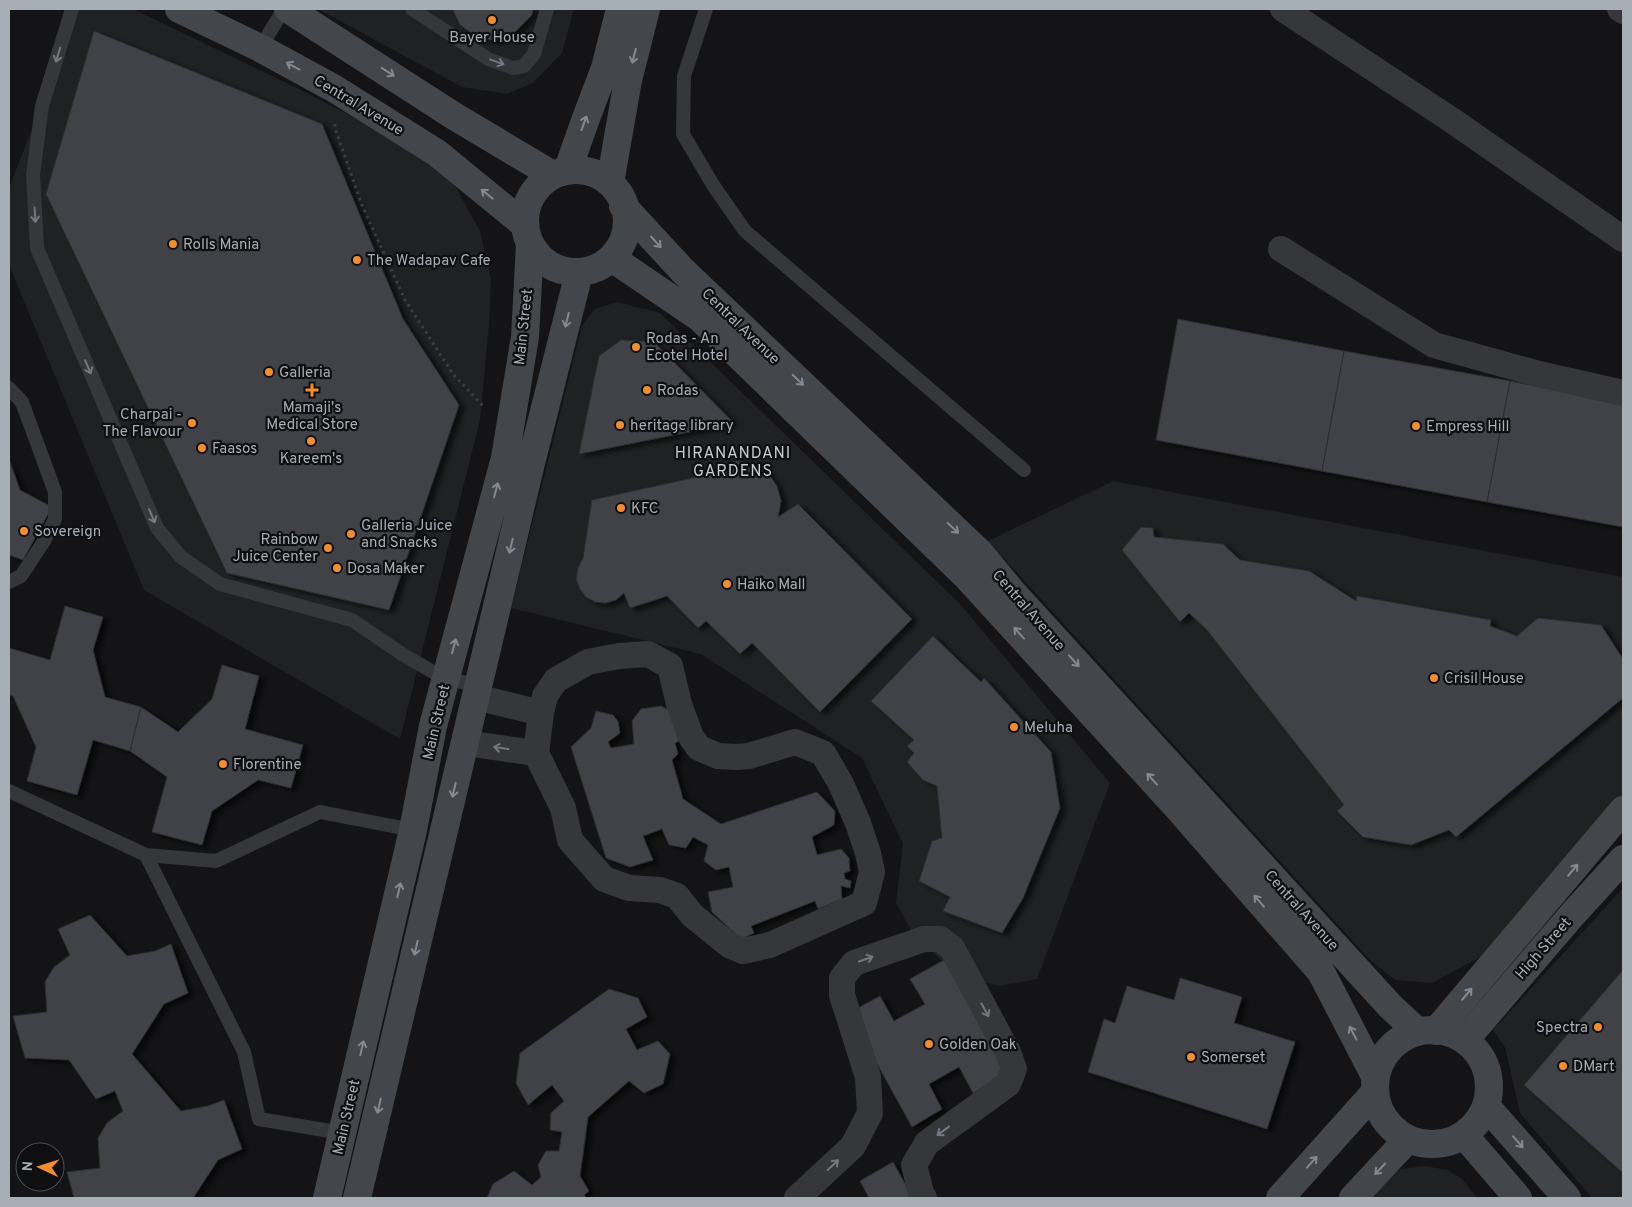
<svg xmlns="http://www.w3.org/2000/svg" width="1632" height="1207" font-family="Overpass,sans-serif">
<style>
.built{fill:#202123}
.building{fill:#404346;stroke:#2e2f32;filter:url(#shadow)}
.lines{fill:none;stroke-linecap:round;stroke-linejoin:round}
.path{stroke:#3b3e42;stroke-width:3;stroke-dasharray:2.5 4;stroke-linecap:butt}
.lane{stroke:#35373b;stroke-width:14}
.street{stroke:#35373b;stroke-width:26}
.secondary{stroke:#43464b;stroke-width:28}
.oneway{stroke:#73787f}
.oneway2{stroke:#838a91}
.poi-dot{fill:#f18d31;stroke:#0f0f11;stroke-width:2}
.labels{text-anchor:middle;stroke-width:4.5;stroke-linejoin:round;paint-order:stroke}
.poi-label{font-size:15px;fill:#a6aeb6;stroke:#0f0f11;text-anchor:start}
.street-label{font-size:15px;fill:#a6aeb6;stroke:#0f0f11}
.neighbourhood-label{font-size:16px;letter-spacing:1px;fill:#c7ccd2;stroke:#0f0f11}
</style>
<defs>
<filter id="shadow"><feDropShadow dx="5.5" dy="3" stdDeviation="2.5" flood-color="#0009"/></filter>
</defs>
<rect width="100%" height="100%" fill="#141416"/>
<path class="built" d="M79,9H133L295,87L401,142L454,184L480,231L491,279L489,325L480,420L400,739L144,590L9,265V188Z
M318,9H574L562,53L533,83L507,94L462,87Z
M617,302L660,313L960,604L1110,783L1037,979L1000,986L973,980L941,960L912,932L896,903L903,844L862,758L701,654L511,608L582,326L595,309Z
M1113,481L1623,577V800L1488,953L1432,983L1395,980L1370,960L988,541Z
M1623,888V1198H1592L1520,1113L1505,1047L1493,1030Z
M1425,1166L1447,1170L1462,1179L1477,1198H1358L1382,1177L1402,1169Z"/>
<path class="building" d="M450,9H533L532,15L515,32L496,41L477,37L460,25L453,10Z
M94,31L322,124L403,319L459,405L389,610L227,573L46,194Z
M1178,319L1344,351L1322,471L1156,440Z
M621,340L654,342L734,423L579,454L599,356Z
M1344,351L1510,381L1487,502L1322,471Z
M1510,381L1623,403V527L1487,502Z
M9,459L20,490L52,507L23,560L9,555Z
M738,461L754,464L768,473L777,486L781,501L778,517L798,504L912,619L820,712L752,643L740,654L706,621L698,628L667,596L630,608L624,593L616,600L606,603L595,602L586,597L580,589L576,579L578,568L583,558L592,500L711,474L723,465Z
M1141,527L1153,528L1154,537L1223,544L1240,560L1309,571L1356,601L1357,596L1491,620L1490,626L1517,636L1538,618L1601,625L1623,659V698L1456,837L1449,830L1411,845L1363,837L1337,811L1344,805L1207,630L1189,613L1180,622L1122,550Z
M65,606L103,617L93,650L105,697L141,707L130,751L93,740L77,795L27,781L36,747L13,696L9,695V648L50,660Z
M933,636L981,682L984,678L1051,752L1060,808L1023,898L1002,933L943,911L950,897L919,881L932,841L942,838L937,786L923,780L907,762L914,753L907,746L914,740L871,701Z
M222,665L259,676L245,729L303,745L291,788L258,780L212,811L202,845L152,832L167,777L130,751L141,707L178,732L212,699Z
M661,706L675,713L686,738L675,743L678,754L672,760L683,799L721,824L817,792L835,811L834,825L812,837L817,855L841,849L849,858L850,871L844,873L845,879L851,881L850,888L841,886L842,899L818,909L815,901L751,926L754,933L741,939L712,912L708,892L733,887L729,867L716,870L704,861L708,845L693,837L686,848L669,845L662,829L643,836L653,860L630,867L606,858L571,747L591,728L596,711L613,715L618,721L620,733L608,742L611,748L634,744L632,721L641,709Z
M90,915L127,956L155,951L171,944L188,993L164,1004L132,1054L181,1111L208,1106L224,1100L242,1149L218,1160L193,1198H74L67,1172L100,1168L98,1138L107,1123L123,1111L115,1091L96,1099L69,1060L25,1058L13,1016L47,1012L45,982L54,967L70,955L58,929Z
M944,960L1007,1073L973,1093L959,1067L929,1084L942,1109L912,1127L849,1013L880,996L894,1021L925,1004L910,979Z
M1623,970V1173L1524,1085Z
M1180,978L1242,997L1234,1023L1295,1042L1267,1129L1088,1072L1104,1019L1115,1023L1127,986L1174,1000Z
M609,989L638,998L647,1017L626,1029L637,1050L658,1041L670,1054L663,1084L644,1093L629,1081L588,1117L580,1176L589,1191L584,1195L587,1198H487L493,1184L514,1171L532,1185L541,1177L538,1165L546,1151H559L562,1132L550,1130L551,1113L564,1101L552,1085L528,1105L516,1083L520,1053Z
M893,1162L913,1198H869L860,1181Z"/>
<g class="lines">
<path class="path" d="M335,124V128L362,205L405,300L453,374L483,406"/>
<path class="lane" d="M72,9L42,106L33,175L37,248L157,528L181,557L220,584L352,620L402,654L445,679L479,685
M412,9L488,59L513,68L524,66L534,54L547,9
M706,9L684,76L683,134L713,185L745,231L1024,470
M260,48L284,9
M9,388L22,402L55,492V519L44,541L21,576L9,582
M9,791L146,855L216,861L320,812L413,830
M146,855L244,1052L259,1119L342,1133"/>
<path class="street" d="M1283,9L1450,119L1623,239
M1620,9L1623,11
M1281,249L1434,345L1539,374L1623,393
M648,654L670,666L679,704L691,737L699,748L718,756L736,757L749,756L795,742L823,753L841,784L858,823L868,853L872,872L864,903L770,945L743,951L729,945L692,915L677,896L660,890L629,888L604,879L570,840L563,808L536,753L541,713L545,696L556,680L588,662L619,656Z
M476,697L541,713
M465,743L536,753
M797,1198L853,1146L870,1113L868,1077L842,995V978L854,963L924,939H940L952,948L1008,1052L1014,1069L1008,1084L927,1143L914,1165L921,1193L924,1198"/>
<path class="secondary" d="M179,9L260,48L335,89L437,153L525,225
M288,9L454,116L553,175
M568,169L585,121L605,68L620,9
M525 221a51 51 0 1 1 102 0a51 51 0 1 1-102 0Z
M610,183L628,80L646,9
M623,206L683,271L980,553L1013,593L1390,1006L1418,1032
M613,259L700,318L967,577L1177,807L1321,972L1375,1076
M1375 1087a57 57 0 1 1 114 0a57 57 0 1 1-114 0Z
M1436,1031L1623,810
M1465,1040L1572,915L1623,859
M1486,1106L1567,1198
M1464,1135L1518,1198
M327,1198L413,830L433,726L505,458L525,337L530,244
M357,1198L530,467L579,273
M1280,1198L1375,1092
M1353,1198L1407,1140"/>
</g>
<defs><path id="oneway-shaft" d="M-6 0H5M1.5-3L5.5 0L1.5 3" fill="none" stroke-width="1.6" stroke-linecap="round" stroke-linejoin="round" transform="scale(1.25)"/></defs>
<g class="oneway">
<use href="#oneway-shaft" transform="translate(58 55) rotate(107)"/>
<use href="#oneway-shaft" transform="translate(497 62) rotate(20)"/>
<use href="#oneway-shaft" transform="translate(35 215) rotate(87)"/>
<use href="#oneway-shaft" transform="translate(88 367) rotate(67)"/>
<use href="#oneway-shaft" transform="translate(152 516) rotate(67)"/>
<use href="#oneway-shaft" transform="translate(501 748) rotate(-172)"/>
<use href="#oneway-shaft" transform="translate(866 959) rotate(-19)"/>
<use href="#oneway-shaft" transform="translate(985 1010) rotate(62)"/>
<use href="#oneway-shaft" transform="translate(943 1131) rotate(144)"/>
<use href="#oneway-shaft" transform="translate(833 1165) rotate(-43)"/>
</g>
<g class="oneway2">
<use href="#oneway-shaft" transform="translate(634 56) rotate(104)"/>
<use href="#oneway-shaft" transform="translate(293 66) rotate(-152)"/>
<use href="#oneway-shaft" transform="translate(388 72) rotate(33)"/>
<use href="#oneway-shaft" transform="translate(584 123) rotate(-70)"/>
<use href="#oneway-shaft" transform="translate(487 194) rotate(-141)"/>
<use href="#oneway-shaft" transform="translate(656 242) rotate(47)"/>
<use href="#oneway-shaft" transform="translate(567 320) rotate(104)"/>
<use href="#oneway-shaft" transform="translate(798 380) rotate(44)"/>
<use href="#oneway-shaft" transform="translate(496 490) rotate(-75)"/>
<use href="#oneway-shaft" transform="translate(953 528) rotate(43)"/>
<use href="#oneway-shaft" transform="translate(511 546) rotate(103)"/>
<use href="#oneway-shaft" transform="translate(1019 633) rotate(-132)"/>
<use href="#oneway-shaft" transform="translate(454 646) rotate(-75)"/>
<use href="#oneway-shaft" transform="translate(1074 661) rotate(48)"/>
<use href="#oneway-shaft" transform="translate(1152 779) rotate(-132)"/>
<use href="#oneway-shaft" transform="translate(454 790) rotate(103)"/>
<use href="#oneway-shaft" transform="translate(1573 870) rotate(-50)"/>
<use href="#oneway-shaft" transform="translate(399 890) rotate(-77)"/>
<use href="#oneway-shaft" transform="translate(1259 901) rotate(-131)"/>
<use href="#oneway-shaft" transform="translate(416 948) rotate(103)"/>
<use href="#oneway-shaft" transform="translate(1467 994) rotate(-50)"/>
<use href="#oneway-shaft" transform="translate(1353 1033) rotate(-118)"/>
<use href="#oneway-shaft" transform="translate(362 1048) rotate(-77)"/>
<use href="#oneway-shaft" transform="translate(379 1106) rotate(103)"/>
<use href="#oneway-shaft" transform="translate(1518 1142) rotate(49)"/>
<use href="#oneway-shaft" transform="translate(1312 1162) rotate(-48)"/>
<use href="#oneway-shaft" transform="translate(1380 1169) rotate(133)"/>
</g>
<g class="poi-dot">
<circle cx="492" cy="20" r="5"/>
<circle cx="173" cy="244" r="5"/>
<circle cx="357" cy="260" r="5"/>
<circle cx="636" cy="347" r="5"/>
<circle cx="269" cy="372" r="5"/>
<path d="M309.5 382.5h5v5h5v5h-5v5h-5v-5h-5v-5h5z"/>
<circle cx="647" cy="390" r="5"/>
<circle cx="192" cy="423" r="5"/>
<circle cx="620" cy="425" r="5"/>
<circle cx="1416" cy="426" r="5"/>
<circle cx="311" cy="441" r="5"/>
<circle cx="202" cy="448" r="5"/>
<circle cx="621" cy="508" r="5"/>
<circle cx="24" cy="531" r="5"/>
<circle cx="351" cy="534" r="5"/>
<circle cx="328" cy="548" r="5"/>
<circle cx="337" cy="568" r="5"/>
<circle cx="727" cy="584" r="5"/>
<circle cx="1434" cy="678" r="5"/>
<circle cx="1014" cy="727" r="5"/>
<circle cx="223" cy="764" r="5"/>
<circle cx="1598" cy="1027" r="5"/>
<circle cx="929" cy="1044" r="5"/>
<circle cx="1191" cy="1057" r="5"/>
<circle cx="1563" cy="1066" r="5"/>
</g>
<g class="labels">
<g class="poi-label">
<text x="492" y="42" text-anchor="middle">Bayer House</text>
<text x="183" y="249">Rolls Mania</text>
<text x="367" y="265">The Wadapav Cafe</text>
<text x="646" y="343">Rodas - An<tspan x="646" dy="17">Ecotel Hotel</tspan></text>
<text x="279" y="377">Galleria</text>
<text x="657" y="395">Rodas</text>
<text x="312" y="412" text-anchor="middle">Mamaji's<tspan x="312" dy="17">Medical Store</tspan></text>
<text x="182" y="419" text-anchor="end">Charpai -<tspan x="182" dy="17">The Flavour</tspan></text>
<text x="630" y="430">heritage library</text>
<text x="1426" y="431">Empress Hill</text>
<text x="212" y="453">Faasos</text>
<text x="311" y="463" text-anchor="middle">Kareem's</text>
<text x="631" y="513">KFC</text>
<text x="361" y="530">Galleria Juice<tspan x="361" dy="17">and Snacks</tspan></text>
<text x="34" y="536">Sovereign</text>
<text x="318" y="544" text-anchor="end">Rainbow<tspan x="318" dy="17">Juice Center</tspan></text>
<text x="347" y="573">Dosa Maker</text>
<text x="737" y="589">Haiko Mall</text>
<text x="1444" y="683">Crisil House</text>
<text x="1024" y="732">Meluha</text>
<text x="233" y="769">Florentine</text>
<text x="1588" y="1032" text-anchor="end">Spectra</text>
<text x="939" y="1049">Golden Oak</text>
<text x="1201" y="1062">Somerset</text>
<text x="1573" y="1071">DMart</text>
</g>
<g class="street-label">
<text transform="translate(359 105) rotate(31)" y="5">Central Avenue</text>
<text transform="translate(741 326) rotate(44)" y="5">Central Avenue</text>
<text transform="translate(523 327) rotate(-84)" y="5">Main Street</text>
<text transform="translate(1029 610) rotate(49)" y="5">Central Avenue</text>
<text transform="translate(436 722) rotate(-77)" y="5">Main Street</text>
<text transform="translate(1302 910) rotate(48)" y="5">Central Avenue</text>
<text transform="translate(1543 948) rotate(-49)" y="5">High Street</text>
<text transform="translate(346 1117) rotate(-77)" y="5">Main Street</text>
</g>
<g class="neighbourhood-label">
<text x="733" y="458">HIRANANDANI<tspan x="733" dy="18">GARDENS</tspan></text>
</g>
</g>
<rect width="1632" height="1207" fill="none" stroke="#a6aeb6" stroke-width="20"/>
<g transform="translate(40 1167) rotate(274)"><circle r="24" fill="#0f0f11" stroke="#4b4f53"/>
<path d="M0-4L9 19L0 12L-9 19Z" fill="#f18d31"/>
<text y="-8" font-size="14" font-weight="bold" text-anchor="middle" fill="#a6aeb6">N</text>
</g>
</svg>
